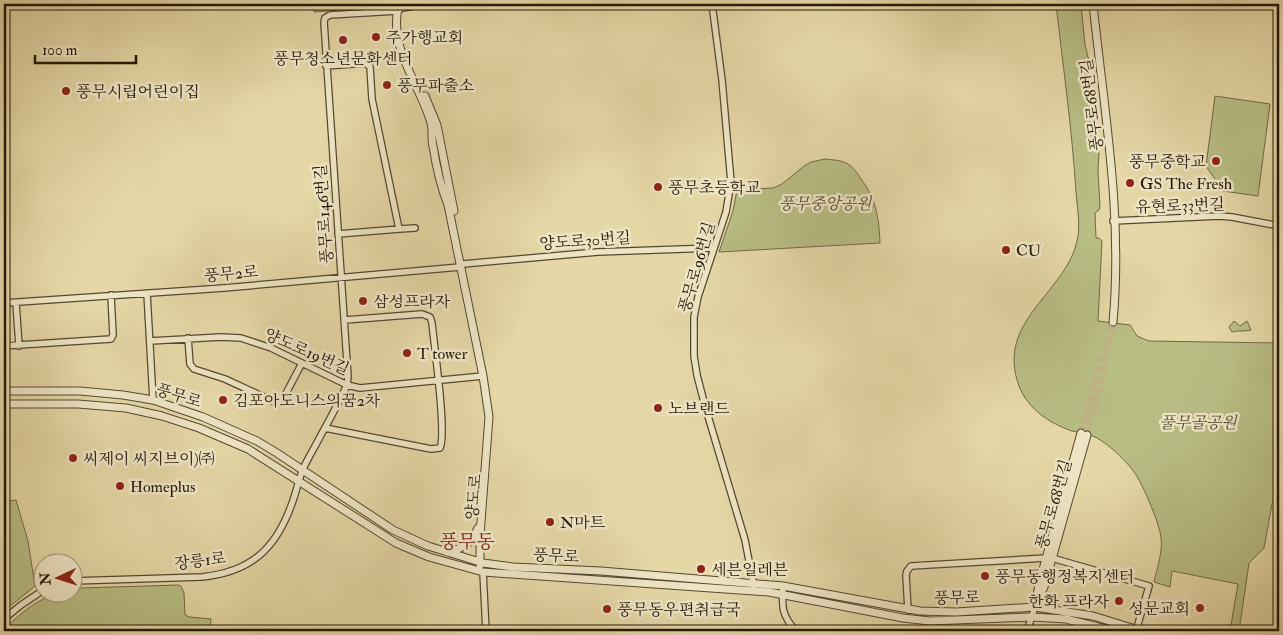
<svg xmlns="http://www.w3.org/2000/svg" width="1283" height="635" font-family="'IM FELL Double Pica','Noto Serif KR',serif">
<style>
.green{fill:#b8bd84;stroke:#6e6a46}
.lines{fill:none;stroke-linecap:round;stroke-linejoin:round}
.tertiary-tunnel{stroke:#bfb186;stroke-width:7;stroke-dasharray:7 3.5;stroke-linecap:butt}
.minor-casing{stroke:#554830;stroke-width:8}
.tertiary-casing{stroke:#554830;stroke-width:9}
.minor{stroke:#eee5c5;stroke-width:5.5}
.tertiary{stroke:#eee5c5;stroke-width:7}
.poi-dot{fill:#8f2418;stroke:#eee5c5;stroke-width:2}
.labels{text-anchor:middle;stroke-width:5;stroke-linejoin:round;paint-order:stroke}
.poi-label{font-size:16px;fill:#251808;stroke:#eee5c5;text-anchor:start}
.street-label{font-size:16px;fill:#251808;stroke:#eee5c5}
.park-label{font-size:16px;font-style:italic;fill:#514a2d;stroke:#eee5c5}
.quarter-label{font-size:19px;fill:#7a1f14;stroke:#eee5c5}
</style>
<rect width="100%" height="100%" fill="#e5d7a6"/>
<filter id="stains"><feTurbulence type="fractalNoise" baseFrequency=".004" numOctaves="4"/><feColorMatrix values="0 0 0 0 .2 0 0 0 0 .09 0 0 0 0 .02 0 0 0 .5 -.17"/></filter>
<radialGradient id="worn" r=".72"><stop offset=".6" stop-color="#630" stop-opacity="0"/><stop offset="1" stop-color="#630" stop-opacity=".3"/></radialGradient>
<path class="green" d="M233,4H387L379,7L314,12V9L239,8Z
M1056,4H1081L1085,45L1089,61L1099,153L1098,170L1100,207L1099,210L1095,213L1096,238H1099L1102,241L1098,321L1130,325L1137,336L1149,341L1279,343V493L1272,504L1264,548L1249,563L1239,631H1230L1238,584L1172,571L1170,587L1154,582C1157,568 1163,552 1161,537C1159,522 1141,479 1131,468C1122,457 1109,445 1097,438C1090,434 1080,433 1072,431C1049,423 1028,409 1019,386C995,321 1065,294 1077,241C1081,226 1077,207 1076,192C1072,129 1063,66 1056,4Z
M1215,96L1270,104L1258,196L1223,191L1206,166Z
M825,159C833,160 842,160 848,164C853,167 858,174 861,179C876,199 879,218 880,243L719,252L733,211L737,190L773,188L782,184L804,166L811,162Z
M1234,321L1240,326L1247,321L1251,330C1243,332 1238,330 1232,332L1229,327Z
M16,500L28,541L35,586L4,611V508L8,501Z
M178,585L181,586L184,593L185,615L189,617L211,619L210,631H4V629C24,611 44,592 72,592L73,589L81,588Z"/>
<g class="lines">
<path class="tertiary-tunnel" d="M1081,433L1102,356
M1087,435L1102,375L1113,322"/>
<defs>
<path id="minor" d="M712,4L722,80L731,182L726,212L698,297L694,317V356L697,375L705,406L745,540L754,587
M424,6L445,4
M326,66L366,63L370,67L372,99L399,229L338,234
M1113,221L1219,216L1232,217L1279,226
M399,229L415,228
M147,293L153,400
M4,303L224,288L460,267L463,264L598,252L713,248
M16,303L19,346
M188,338L190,364L194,369L225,379L277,403L282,401L302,363
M150,341L221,337L241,338L271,348L347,385L360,388L483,376
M4,346L111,339L113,335L111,295
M325,428L431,449L440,448C447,433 434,345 432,323L430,317L422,314L345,320
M1052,558L1149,586L1136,631
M483,572L486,631
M72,581L202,577C250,572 275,550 291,506C296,494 298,481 303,469C308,458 315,447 321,435C330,419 339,402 347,385L348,377L324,22L325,18L330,15L397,11L402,8L427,4
M783,586C782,606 781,615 796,631
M908,610L906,575L907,571L911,566L1046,558
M4,619L21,605L42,591
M1027,631L1035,607"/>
<path id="tertiary" d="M399,4C387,47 420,84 431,123C433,131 431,139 433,146C436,166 441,187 448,205L483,376L489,417L480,535V565
M1093,4C1104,110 1123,215 1113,322
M425,96L437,125L454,211
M4,391H80L123,395L153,400L203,417L257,441L277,453L393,530L428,546L483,563L513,567L601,571L783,586L920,611L956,612L1035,607L1093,616L1142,631
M4,404H78L126,408L162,416L199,428L248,449L396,543L429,557L483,572L769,592L903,618L930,621L1032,617L1066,619L1114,631
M447,552C463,549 472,543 478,528
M1039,598L1044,587L1087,435
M1035,607L1039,584L1081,433"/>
</defs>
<use href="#minor" class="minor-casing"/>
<use href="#tertiary" class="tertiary-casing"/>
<use href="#minor" class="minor"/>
<use href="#tertiary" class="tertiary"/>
</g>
<g class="poi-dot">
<circle cx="376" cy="37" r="5"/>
<circle cx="343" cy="40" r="5"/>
<circle cx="387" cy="85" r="5"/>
<circle cx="66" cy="91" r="5"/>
<circle cx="1216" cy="161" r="5"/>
<circle cx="1130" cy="183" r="5"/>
<circle cx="658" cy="187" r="5"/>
<circle cx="1006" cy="250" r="5"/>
<circle cx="363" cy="301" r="5"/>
<circle cx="407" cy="353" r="5"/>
<circle cx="223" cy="400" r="5"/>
<circle cx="658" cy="408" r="5"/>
<circle cx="73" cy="458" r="5"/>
<circle cx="120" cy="486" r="5"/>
<circle cx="550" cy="522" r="5"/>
<circle cx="701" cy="569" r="5"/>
<circle cx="985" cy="576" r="5"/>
<circle cx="1119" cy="601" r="5"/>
<circle cx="1200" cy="608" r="5"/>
<circle cx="607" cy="609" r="5"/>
</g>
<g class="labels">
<g class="poi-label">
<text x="386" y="43">주가행교회</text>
<text x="343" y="64" text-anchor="middle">풍무청소년문화센터</text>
<text x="397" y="91">풍무파출소</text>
<text x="76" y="97">풍무시립어린이집</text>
<text x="1206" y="167" text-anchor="end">풍무중학교</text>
<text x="1140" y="189">GS The Fresh</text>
<text x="668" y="193">풍무초등학교</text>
<text x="1016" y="256">CU</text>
<text x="373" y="307">삼성프라자</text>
<text x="417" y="359">T tower</text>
<text x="233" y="406">김포아도니스의꿈2차</text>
<text x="668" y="414">노브랜드</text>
<text x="83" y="464">씨제이 씨지브이)㈜</text>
<text x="130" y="492">Homeplus</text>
<text x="560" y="528">N마트</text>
<text x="711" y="575">세븐일레븐</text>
<text x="995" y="582">풍무동행정복지센터</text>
<text x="1109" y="607" text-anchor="end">한화 프라자</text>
<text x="1190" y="614" text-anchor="end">성문교회</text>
<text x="617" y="615">풍무동우편취급국</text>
</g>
<g class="street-label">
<text transform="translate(1091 105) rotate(-97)" y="6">풍무로68번길</text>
<text transform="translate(1180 205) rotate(-2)" y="6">유현로33번길</text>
<text transform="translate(323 214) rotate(-94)" y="6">풍무로146번길</text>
<text transform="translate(585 240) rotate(-4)" y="6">양도로30번길</text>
<text transform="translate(696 267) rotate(-74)" y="6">풍무로96번길</text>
<text transform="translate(231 273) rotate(-5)" y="6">풍무2로</text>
<text transform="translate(307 351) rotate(24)" y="6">양도로19번길</text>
<text transform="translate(179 395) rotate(17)" y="6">풍무로</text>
<text transform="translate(473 497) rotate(-85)" y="6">양도로</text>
<text transform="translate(1053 504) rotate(-74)" y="6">풍무로68번길</text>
<text transform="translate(556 555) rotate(3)" y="6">풍무로</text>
<text transform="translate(200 560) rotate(-7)" y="6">장릉1로</text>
<text transform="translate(957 597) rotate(-1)" y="6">풍무로</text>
</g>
<g class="park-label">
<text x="825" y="209">풍무중앙공원</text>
<text x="1198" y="428">풀무골공원</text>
</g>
<g class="quarter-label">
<text x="467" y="548">풍무동</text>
</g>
</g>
<rect width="1283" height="635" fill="none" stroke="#e5d7a6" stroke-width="20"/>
<rect x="5" y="5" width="1273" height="625" fill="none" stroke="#251808" stroke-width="2.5"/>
<rect x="10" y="10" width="1263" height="615" fill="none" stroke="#251808"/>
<g transform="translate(58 578) rotate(266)"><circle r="24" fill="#eee5c5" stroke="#9e9379"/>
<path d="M0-4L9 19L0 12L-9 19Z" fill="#8f2418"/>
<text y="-8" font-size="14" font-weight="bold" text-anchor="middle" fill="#251808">N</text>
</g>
<path d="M35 55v8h101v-8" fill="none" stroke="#251808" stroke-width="2.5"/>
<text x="42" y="55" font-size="15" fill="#251808" stroke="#eee5c5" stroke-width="4" paint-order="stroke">100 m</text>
<rect width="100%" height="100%" filter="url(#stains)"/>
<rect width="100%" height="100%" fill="url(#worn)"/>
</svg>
